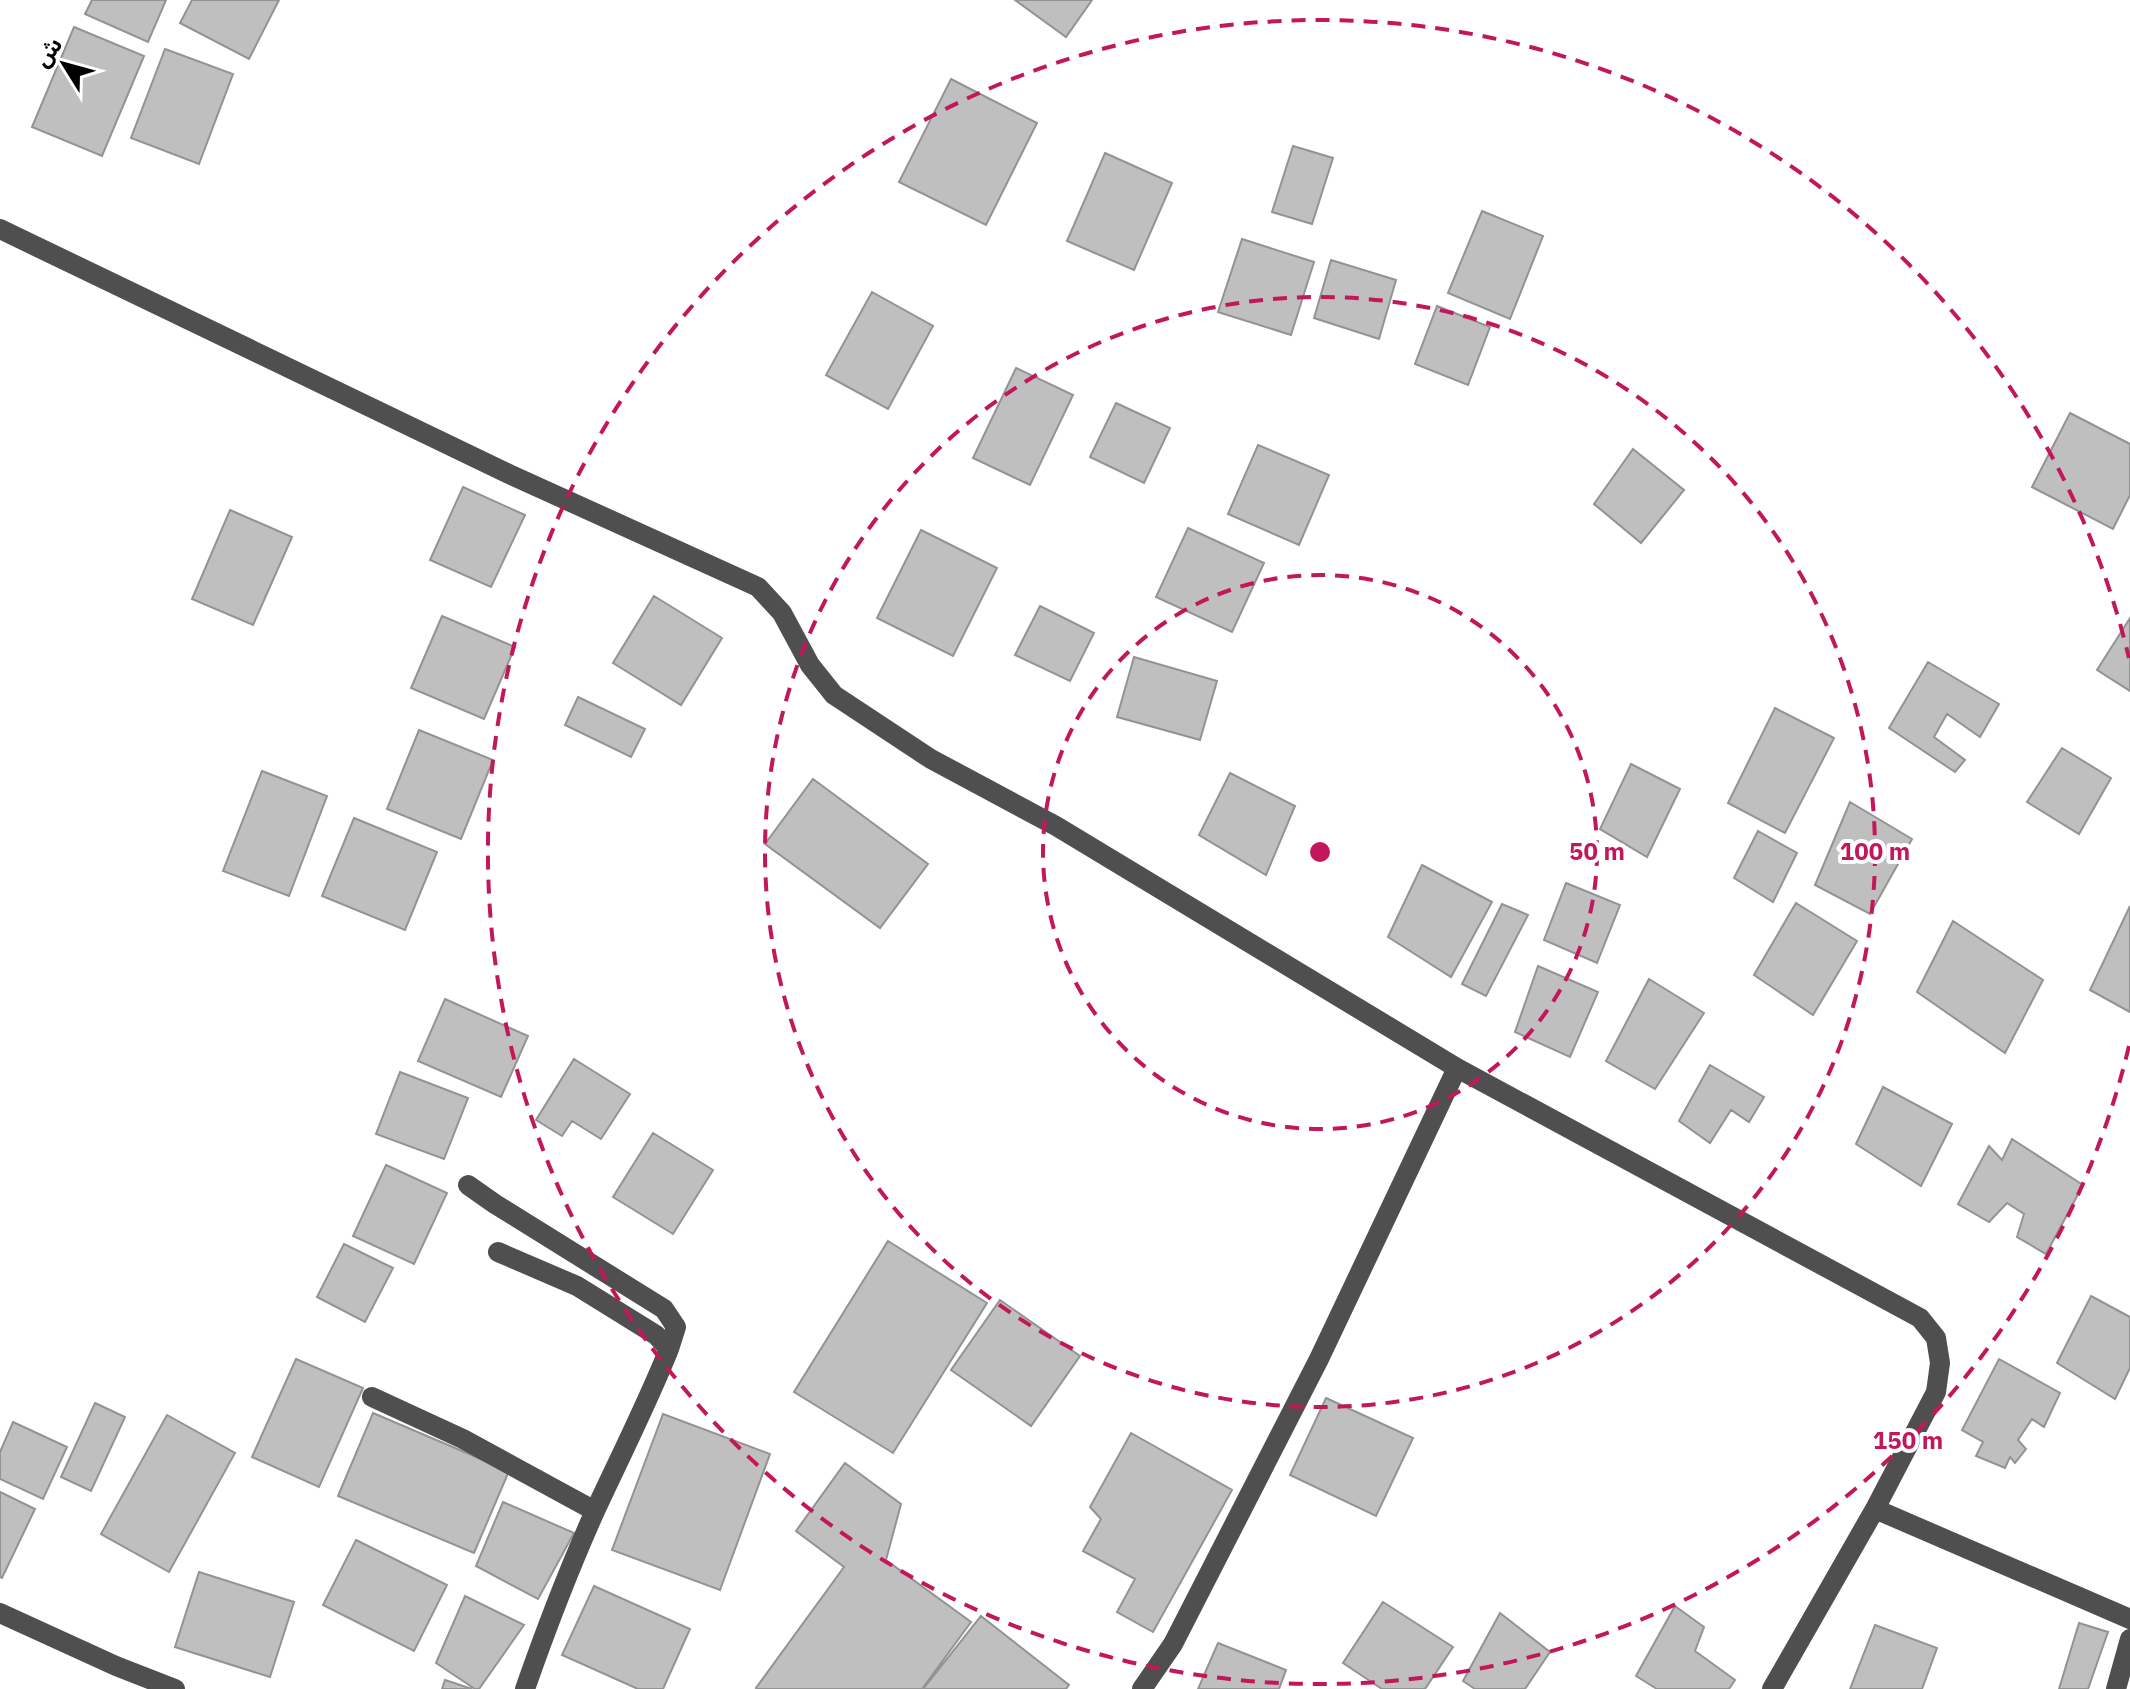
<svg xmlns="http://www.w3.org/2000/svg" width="2130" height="1689" font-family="'IBM Plex Sans','Noto Sans Arabic',sans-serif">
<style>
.building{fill:#bfbfbf;stroke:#939393;stroke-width:2}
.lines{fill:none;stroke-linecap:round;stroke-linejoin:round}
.minor{stroke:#4f4f4f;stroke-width:20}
.ring{fill:none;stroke:#c2185b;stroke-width:4;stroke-dasharray:14 10}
.centre{fill:#c2185b;stroke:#fff;stroke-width:4}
.ring-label{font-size:24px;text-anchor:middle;font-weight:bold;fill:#c2185b;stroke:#fff;stroke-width:8;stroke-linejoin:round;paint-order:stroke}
</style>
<rect width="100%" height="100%" fill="#fff"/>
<path class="building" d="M92,0H166L148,42L85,14Z
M192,0H279L249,59L180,23Z
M1015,0H1092L1066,37Z
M74,27L144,56L102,156L32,127Z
M165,49L233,74L199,164L131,138Z
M951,79L1037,123L986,225L899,182Z
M1293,146L1333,158L1312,224L1272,212Z
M1105,153L1172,183L1134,270L1067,241Z
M1482,211L1543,236L1510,319L1448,293Z
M1242,239L1314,262L1291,335L1218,312Z
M1331,260L1396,280L1379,339L1314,318Z
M872,292L933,326L888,409L826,375Z
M1437,306L1490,327L1468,385L1415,364Z
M1016,368L1073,395L1030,485L973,458Z
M1116,403L1170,428L1144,483L1090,457Z
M2070,413L2130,444V495L2113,529L2032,487Z
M1258,445L1329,475L1299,545L1228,514Z
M1633,449L1684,490L1641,543L1594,504Z
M463,487L525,515L491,587L430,560Z
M230,510L292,537L253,625L192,599Z
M1188,528L1264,563L1232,632L1156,597Z
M921,530L997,568L953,656L877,618Z
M654,596L722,638L681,705L613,663Z
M1040,606L1094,633L1070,681L1015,655Z
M442,616L515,647L484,719L411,688Z
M2130,618V691L2097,670Z
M1134,657L1217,681L1200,740L1117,717Z
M1928,662L1999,704L1980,737L1947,714L1934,737L1965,760L1955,772L1889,728Z
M578,697L645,729L631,757L565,725Z
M1775,708L1834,738L1785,833L1728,803Z
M419,730L493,760L461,839L387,809Z
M2062,748L2111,778L2079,834L2027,802Z
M1631,764L1680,789L1647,857L1600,829Z
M262,771L327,796L289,896L223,871Z
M1230,773L1295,806L1266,875L1199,835Z
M813,779L928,864L880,928L765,844Z
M1850,802L1912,839L1870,914L1815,885Z
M354,818L437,852L405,930L322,896Z
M1758,831L1797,853L1773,902L1734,878Z
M1422,865L1492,902L1451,977L1388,937Z
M1566,883L1620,905L1597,963L1544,940Z
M1796,903L1857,941L1813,1015L1754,975Z
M1502,904L1528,915L1486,996L1462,984Z
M2130,906V1012L2090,990Z
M1953,921L2043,980L2005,1053L1917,992Z
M1538,966L1598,992L1570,1057L1515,1032Z
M1649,979L1704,1013L1655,1089L1606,1061Z
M445,999L528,1036L501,1097L418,1061Z
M574,1059L630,1094L601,1139L572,1121L562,1136L536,1120Z
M1710,1065L1764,1097L1749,1122L1731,1110L1710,1143L1679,1121Z
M400,1072L468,1098L444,1159L376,1134Z
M1883,1087L1952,1124L1921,1186L1856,1144Z
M653,1133L713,1170L673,1234L613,1197Z
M2012,1139L2083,1185L2046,1254L2017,1237L2024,1214L2007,1203L1989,1222L1958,1204L1989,1146L2002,1160Z
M386,1165L447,1193L414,1264L353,1236Z
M888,1241L987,1303L893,1453L794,1392Z
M344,1244L393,1268L365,1322L317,1297Z
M2091,1296L2130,1317V1368L2115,1399L2057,1363Z
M1000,1300L1080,1356L1031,1426L951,1370Z
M296,1359L363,1388L319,1487L252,1457Z
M1999,1359L2060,1393L2044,1427L2032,1419L2018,1440L2026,1449L2015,1463L2010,1457L2005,1468L1976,1456L1983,1442L1962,1430Z
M1326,1398L1413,1438L1376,1516L1290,1475Z
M95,1403L125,1417L91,1491L61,1477Z
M373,1413L509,1471L474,1553L338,1496Z
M663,1414L770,1454L720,1590L612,1550Z
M167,1415L235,1453L169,1572L101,1534Z
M13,1422L67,1447L43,1499L0,1479V1452Z
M1131,1433L1232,1490L1153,1632L1117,1612L1135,1579L1083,1551L1101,1519L1090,1507Z
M845,1463L901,1504L886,1560L971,1622L922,1689H758L756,1688L844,1567L796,1531Z
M0,1492L35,1509L2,1578L0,1577Z
M503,1502L574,1533L538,1599L476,1566Z
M356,1540L447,1585L414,1651L323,1605Z
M199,1572L294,1602L270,1677L175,1647Z
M594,1586L690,1629L663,1689H638L562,1655Z
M465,1596L524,1625L479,1689H475L436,1663Z
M1383,1602L1453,1647L1425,1689H1382L1343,1663Z
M1675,1606L1704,1627L1695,1651L1735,1680L1729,1689H1657L1636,1676Z
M1500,1613L1550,1652L1525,1689H1475L1463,1681Z
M981,1616L1069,1685L1066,1689H923Z
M2079,1623L2108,1632L2088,1689H2059Z
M1875,1625L1937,1648L1922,1689H1850Z
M1218,1643L1286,1670L1279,1689H1198Z
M445,1680L472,1689H442Z"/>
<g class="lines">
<path class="minor" d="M0,229L509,474L758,587L782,613L810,665L834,695L931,759L1056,826L1457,1068L1920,1318L1936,1338L1940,1363L1936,1392L1875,1509L1772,1689
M468,1185L495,1204L664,1309L676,1327L669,1349
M498,1252L577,1286L656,1335L669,1349C647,1404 620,1457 595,1511C569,1569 546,1629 525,1689
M372,1397L463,1439L595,1511
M1875,1509L2130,1619
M0,1613L116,1666L175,1689
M1142,1689L1173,1644L1319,1359L1457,1068
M2116,1689L2130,1639"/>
</g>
<g class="ring">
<circle cx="1320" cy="852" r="277"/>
<circle cx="1320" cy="852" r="555"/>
<path d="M2129 1046A832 832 0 1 1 2129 658"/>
</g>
<circle cx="1320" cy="852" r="12" class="centre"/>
<g class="ring-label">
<text x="1597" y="860">50 m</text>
<text x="1875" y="860">100 m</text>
<text x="1908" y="1449">150 m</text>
</g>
<g transform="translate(64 64) rotate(307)" stroke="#ffffff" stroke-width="6" paint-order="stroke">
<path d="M0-6L14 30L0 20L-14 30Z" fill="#000000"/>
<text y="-12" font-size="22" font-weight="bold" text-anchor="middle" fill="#000000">ش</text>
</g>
</svg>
